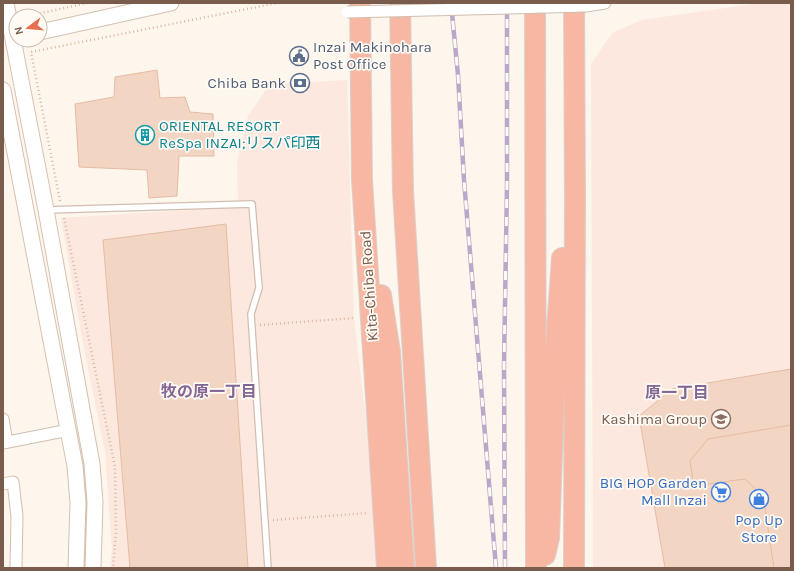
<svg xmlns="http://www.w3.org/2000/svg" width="794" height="571" font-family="Karla,'Noto Sans JP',sans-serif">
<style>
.commercial{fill:#fde8e0}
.building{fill:#f3d5c3;stroke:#e6bba3}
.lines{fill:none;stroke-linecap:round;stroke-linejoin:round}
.lane-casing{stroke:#d1beb0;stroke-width:8}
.street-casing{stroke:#d1beb0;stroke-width:13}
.secondary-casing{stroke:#d6c0b0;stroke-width:17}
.highway-casing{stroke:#dad1cd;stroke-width:22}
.path{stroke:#d9b8a5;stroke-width:2.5;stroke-dasharray:1 3;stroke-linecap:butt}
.lane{stroke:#fff;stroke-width:5.5}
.street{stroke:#fff;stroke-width:11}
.secondary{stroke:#fff;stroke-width:15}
.highway{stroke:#f7b7a3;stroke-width:20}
.rail-casing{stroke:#b9a8c9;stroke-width:4.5}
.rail{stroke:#fffaf3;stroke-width:3;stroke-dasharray:9;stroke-linecap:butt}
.street-bridge-casing{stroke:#d1beb0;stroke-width:13;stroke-linecap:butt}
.street-bridge{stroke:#fff;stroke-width:11}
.labels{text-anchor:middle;stroke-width:3.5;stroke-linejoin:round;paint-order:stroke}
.service-label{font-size:15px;fill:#4e5e75;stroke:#fffaf3;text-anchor:start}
.culture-label{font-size:15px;fill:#0d838f;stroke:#fffaf3;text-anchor:start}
.street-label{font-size:15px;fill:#7a5c4d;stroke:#fffaf3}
.education-label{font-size:15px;fill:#785e54;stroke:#fffaf3;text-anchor:end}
.shop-label{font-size:15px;fill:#366cbe;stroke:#fffaf3;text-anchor:end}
.neighbourhood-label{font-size:16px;font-weight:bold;fill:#846695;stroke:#fffaf3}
</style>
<rect width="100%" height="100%" fill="#fdf6ec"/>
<path class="commercial" d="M760,3H791V568H593L591,64L612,33L641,20Z
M347,80L354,318L377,513L380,568H110L112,550L105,452L83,344L61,218L238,207L237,162L248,116L270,84Z"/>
<path class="building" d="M157,70L160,98L185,97L190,112L213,114L214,156H179L177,196L149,198L147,170L79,167L75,104L114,97L115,77Z
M226,224L248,568H130L103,240Z
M791,369V568H665L639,416L672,389Z
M791,425V568H774L763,496L745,479L694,486L690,461L708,439Z"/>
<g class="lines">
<defs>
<path id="lane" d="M46,210L252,204L259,288L251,314L268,568"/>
<path id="street" d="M586,6L605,3
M3,419L7,442
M3,443L69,430
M3,484L13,482L17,516L16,568"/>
<path id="secondary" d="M6,3L46,210L92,464L95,502L93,568
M40,32L171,3
M3,90L75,466L78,503L76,568"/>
<path id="highway" d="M360,3L362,180L387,568
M400,3L403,191L426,568
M535,3L536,568
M574,3L575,195L574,568
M381,295L390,352L404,568
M545,555L549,538L556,343L562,258"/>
</defs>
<use href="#lane" class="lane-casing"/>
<use href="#street" class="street-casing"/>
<use href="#secondary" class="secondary-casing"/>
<use href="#highway" class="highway-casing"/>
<path class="path" d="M28,16L87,3
M60,201L31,52L277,3
M64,218L115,467L116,531L113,568
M260,325L354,318
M273,520L368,513"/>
<use href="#lane" class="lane"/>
<use href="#street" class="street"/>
<use href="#secondary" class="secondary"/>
<use href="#highway" class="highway"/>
<defs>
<path id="rail" d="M451,3L458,75L464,180L496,568
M505,568L504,366L507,184V3"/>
</defs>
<use href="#rail" class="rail-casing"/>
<use href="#rail" class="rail"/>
<defs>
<path id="street-bridge" d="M347,12L586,6"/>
</defs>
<use href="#street-bridge" class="street-bridge-casing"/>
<use href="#street-bridge" class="street-bridge"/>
</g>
<defs>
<symbol id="civic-ring" viewBox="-11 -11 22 22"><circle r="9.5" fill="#fffaf3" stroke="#5c6f8a" stroke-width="1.5"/><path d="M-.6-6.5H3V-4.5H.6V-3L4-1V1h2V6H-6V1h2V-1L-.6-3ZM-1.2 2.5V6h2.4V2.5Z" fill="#5c6f8a"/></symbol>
<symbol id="bank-ring" viewBox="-11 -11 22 22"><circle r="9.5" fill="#fffaf3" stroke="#5c6f8a" stroke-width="1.5"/><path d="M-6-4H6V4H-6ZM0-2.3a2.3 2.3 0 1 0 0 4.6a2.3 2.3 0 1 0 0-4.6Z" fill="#5c6f8a"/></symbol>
<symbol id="building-ring" viewBox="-11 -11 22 22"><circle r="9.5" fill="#fffaf3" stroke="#0f9aa8" stroke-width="1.5"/><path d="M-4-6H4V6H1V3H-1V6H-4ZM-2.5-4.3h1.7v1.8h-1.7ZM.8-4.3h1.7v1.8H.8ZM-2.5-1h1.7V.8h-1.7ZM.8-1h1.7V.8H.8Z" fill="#0f9aa8"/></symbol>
<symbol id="school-ring" viewBox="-11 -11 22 22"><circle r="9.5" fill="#fffaf3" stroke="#8d6e63" stroke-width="1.5"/><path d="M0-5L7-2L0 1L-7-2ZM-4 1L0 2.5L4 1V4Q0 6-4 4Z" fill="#8d6e63"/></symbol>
<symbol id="supermarket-ring" viewBox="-11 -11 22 22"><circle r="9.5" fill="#fffaf3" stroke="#3f7fe0" stroke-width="1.5"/><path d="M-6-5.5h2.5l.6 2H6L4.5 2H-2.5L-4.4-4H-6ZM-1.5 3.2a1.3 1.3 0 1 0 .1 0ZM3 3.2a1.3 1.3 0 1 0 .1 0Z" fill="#3f7fe0"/></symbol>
<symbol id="shop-ring" viewBox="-11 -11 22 22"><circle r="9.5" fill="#fffaf3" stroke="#3f7fe0" stroke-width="1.5"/><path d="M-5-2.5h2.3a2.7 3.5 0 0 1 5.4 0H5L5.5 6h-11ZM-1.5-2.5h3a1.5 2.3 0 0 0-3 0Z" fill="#3f7fe0"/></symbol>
</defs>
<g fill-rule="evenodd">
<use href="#civic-ring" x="288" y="45" width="22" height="22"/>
<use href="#bank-ring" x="289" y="72" width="22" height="22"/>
<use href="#building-ring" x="134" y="124" width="22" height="22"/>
<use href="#school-ring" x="710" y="408" width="22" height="22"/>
<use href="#supermarket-ring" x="710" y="481" width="22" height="22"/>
<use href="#shop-ring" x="748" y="488" width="22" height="22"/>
</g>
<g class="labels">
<g class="service-label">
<text x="313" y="52">Inzai Makinohara<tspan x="313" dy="17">Post Office</tspan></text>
<text x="286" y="88" text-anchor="end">Chiba Bank</text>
</g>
<g class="culture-label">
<text x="159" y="131">ORIENTAL RESORT<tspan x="159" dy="17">ReSpa INZAI;リスパ印西</tspan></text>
</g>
<g class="street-label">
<text transform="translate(369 286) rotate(-94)" y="5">Kita-Chiba Road</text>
</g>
<g class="education-label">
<text x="707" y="424">Kashima Group</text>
</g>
<g class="shop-label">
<text x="707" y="488">BIG HOP Garden<tspan x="707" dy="17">Mall Inzai</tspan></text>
<text x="759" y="525" text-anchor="middle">Pop Up<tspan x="759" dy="17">Store</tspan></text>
</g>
<g class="neighbourhood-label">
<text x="209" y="397">牧の原一丁目</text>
<text x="677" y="398">原一丁目</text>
</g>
</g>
<rect width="794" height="571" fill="none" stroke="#7a5c4d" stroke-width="8"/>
<g transform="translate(28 28) rotate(254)"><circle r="19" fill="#fffaf3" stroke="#cabbb1"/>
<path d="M0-3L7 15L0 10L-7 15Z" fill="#e76f51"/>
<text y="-6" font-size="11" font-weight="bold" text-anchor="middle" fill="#7a5c4d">N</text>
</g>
</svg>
